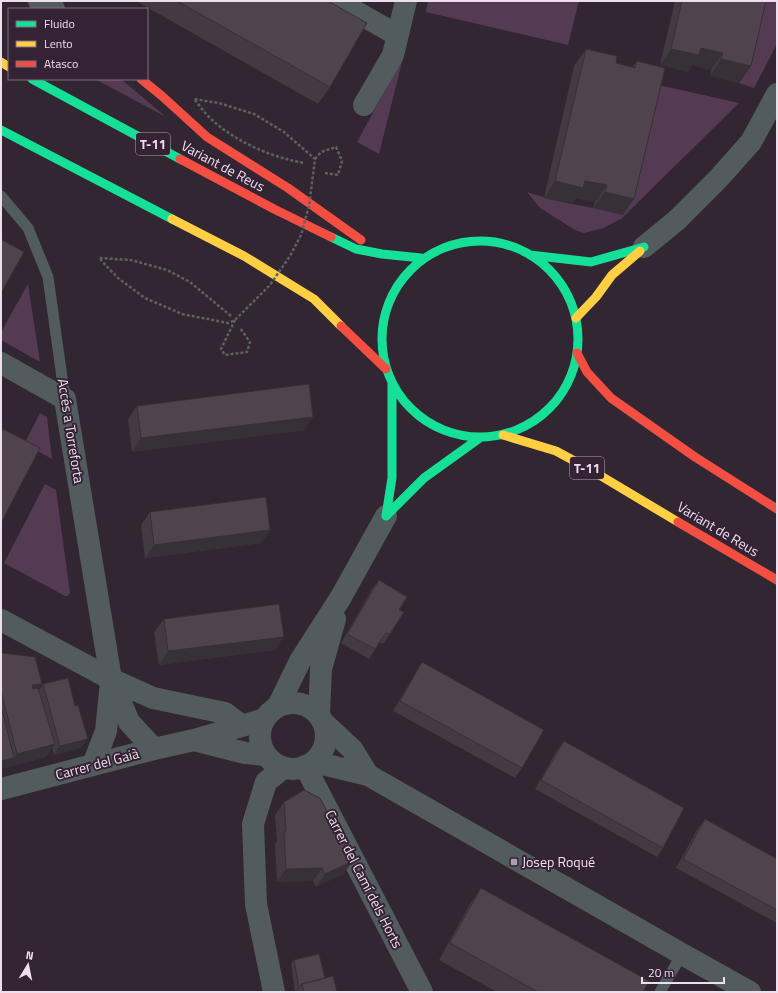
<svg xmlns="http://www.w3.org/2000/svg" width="778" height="993" font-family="'Titillium Web',sans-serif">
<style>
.green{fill:#543b53}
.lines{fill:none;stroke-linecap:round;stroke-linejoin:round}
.path{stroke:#5c6165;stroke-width:2.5;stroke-dasharray:3 2;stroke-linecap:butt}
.lane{stroke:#525c5f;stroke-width:11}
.street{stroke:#525c5f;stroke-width:22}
.fast{stroke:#16e098;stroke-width:9}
.slow{stroke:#ffcf43;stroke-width:9}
.jam{stroke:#f24e42;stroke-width:9}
.path-bridge{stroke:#5c6165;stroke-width:2.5;stroke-dasharray:3 2;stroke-linecap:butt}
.wall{fill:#443a43}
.shaded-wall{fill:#373037}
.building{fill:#4f444e;stroke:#373037}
.poi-dot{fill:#ab9fab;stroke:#352235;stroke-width:1.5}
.labels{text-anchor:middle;stroke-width:4;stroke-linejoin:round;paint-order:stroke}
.shield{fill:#352235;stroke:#b6a7b5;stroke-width:1}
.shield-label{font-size:13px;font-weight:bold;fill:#ede0ec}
.street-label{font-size:14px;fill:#ede0ec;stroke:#352235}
.poi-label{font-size:14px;fill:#ede0ec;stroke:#352235;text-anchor:start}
</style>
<rect width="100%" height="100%" fill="#312631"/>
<path class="green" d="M428,1H579L568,45L426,12Z
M758,1H777V44L754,88L739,83Z
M403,58L379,154L357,142Z
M95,79H121L166,117Z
M654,84L739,103L622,218L604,228L584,233L575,230L540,208L527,192C549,199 571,204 593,208Z
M28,284L40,362L1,340V332Z
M40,413L47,417L52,459L24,444Z
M45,484L56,490L70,593L68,596H65L4,563Z"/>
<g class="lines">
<path class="path" d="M315,159L321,152L336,147L342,161L338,175L324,173
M235,320L221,349L225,355L247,352L250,342L240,328"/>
<path class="lane" d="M1,196L28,228L48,277L65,399
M660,992L682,954"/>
<path class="street" d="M39,1L54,9
M337,1L397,35
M364,105L393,55L406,1
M644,247L677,220L718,179L751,142L777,94
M1,363L65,399L111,679L129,722L154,749
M1,620L111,679L153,698L225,713L241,725
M260 736a33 33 0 1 1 66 0a33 33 0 1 1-66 0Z
M278,706L300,661L341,597L386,516
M319,714L321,669L335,619
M325,724L352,749L368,775
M194,740L245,753L266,755
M314,762L368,775L682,954L750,992
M93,765L106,731L111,682
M305,766L422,992
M1,789L154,749L194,740L265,719
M274,992L256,904L253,824L266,782L283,768"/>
<path class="fast" d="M32,79L180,159
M1,130L172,219
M331,237L356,249L382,254L421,258
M382 339a98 98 0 1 1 196 0a98 98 0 1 1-196 0Z
M530,255L591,262L644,247
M386,516L392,478V384
M386,516L424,478L481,437"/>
<path class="slow" d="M1,62L9,67
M172,219L244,256L314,299L341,326
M576,318L596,297L612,275L640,251
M503,435L556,451L591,470L678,522"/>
<path class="jam" d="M141,79L162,96L207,137L288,188L361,240
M180,159L274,209L331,237
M341,326L386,369
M577,353L587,372L611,398L695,457L777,509
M678,522L777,580"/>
<path class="path-bridge" d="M231,316L190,282L167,270L131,260L99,258L118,278L145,298L182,314L228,323L235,320L270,285L290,256L301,235L309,206L315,159L284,132L254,114L219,103L194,99C199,105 204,112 210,118C234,141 272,158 305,163"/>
</g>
<path class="wall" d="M136,1H328L330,87L318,104Z
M675,1H766L751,66L739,83L710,76L711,70L692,65L688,72L660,65Z
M586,49L616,63L632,67L637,61L623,215L593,208L595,202L576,198L571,204L544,198L574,66Z
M137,406L304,430L132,452L128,419Z
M150,512L270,530L261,543L145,558L141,525Z
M379,580L399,610L390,634L383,644L380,642L369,659L341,643L372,589Z
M164,619L275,650L159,665L154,632Z
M1,654L39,689V690L43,684L81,748L54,755L52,748L46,757L1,769Z
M422,662L522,768L515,778L393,711L416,672Z
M564,741L663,848L657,857L535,789L557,750Z
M284,802L353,861L343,874L316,887L313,881L277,882L275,844L277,842L275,815Z
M705,819L777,859V923L676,868L698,828Z
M481,888L643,992H497L439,960L470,904Z
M294,960L325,978L337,992H295L291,964Z"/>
<path class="shaded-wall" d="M701,48L723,53L711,70L692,65L688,72L660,65L671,49Z
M721,59L751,66L739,83L710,76Z
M555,181H585L607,185L595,202L576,198L571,204L544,198Z
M605,192L634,199L623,215L593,208Z
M313,417L304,430L132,452L141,438Z
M270,530L261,543L145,558L154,545Z
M284,637L275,650L159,665L168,651Z
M42,684L33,697L32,685Z
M88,739L81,748L54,755L60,746Z
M55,744L46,757L1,769V761L14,758L17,754Z
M353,861L343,874L316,887L325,874Z
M322,868L313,881L277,882L286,869Z
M300,986L297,991L295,992L299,987Z"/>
<path class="building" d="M177,1H328L367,23L330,87Z
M682,1H766L751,66L721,59L723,53L701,48L699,55L671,49Z
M586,49L617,56L616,63L635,68L637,61L665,68L634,199L605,192L607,185L585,181L583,188L555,181Z
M1,239L24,252L1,293Z
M309,384L313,417L141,438L137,406Z
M3,429L40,448L1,523V433Z
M266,497L270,530L154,545L150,512Z
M379,580L407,597L399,610L404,612L390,634L386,633L375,649L347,634Z
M279,604L284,637L168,651L164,619Z
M2,653L35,657L42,684L32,685L33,689L38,688L55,744L17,754L1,691V654Z
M422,662L544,730L522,768L400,701Z
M68,678L75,706L78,705L88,739L60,746L43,684Z
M1,706L14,758L1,761Z
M564,741L684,808L663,848L541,780Z
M304,790L320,798L353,861L325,874L322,868L286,869L284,831H286L284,802Z
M705,819L777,859V910L683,859Z
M481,888L649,981L643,992H538L450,943Z
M319,954L325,978L302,984L299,987L294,960Z
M333,976L337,992H304L302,984Z"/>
<rect class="poi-dot" x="510" y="858" width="8" height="8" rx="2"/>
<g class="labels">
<g class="shield">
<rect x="136" y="133" width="34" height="22" rx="3"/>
<rect x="570" y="457" width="34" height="22" rx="3"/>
</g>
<g class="shield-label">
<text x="153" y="149">T-11</text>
<text x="587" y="473">T-11</text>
</g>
<g class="street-label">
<text transform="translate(223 166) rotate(28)" y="5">Variant de Reus</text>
<text transform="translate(71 431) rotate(81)" y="5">Accés a Torreforta</text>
<text transform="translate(718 529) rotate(31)" y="5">Variant de Reus</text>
<text transform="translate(97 764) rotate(-15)" y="5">Carrer del Gaià</text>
<text transform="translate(364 879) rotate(63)" y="5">Carrer del Camí dels Horts</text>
</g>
<g class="poi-label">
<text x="522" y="867">Josep Roqué</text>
</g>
</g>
<rect width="778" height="993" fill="none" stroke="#ede0ec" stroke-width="4"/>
<rect x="8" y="8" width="140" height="72" fill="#352235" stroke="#7f6e7e"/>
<rect x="16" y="21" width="20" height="6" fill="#16e098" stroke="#7f6e7e"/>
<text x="44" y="28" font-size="12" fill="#ede0ec">Fluido</text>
<rect x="16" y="41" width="20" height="6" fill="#ffcf43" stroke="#7f6e7e"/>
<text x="44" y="48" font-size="12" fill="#ede0ec">Lento</text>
<rect x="16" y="61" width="20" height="6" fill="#f24e42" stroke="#7f6e7e"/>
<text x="44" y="68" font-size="12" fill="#ede0ec">Atasco</text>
<g transform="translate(28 965) rotate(10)" stroke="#352235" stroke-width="3" paint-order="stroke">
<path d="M0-3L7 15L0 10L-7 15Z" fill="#ede0ec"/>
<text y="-6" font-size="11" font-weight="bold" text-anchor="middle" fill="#ede0ec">N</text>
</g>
<path d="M642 977v6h82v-6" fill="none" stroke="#ede0ec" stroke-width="2"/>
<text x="648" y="977" font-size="12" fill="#ede0ec" stroke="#352235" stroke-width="3" paint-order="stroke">20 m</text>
</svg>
